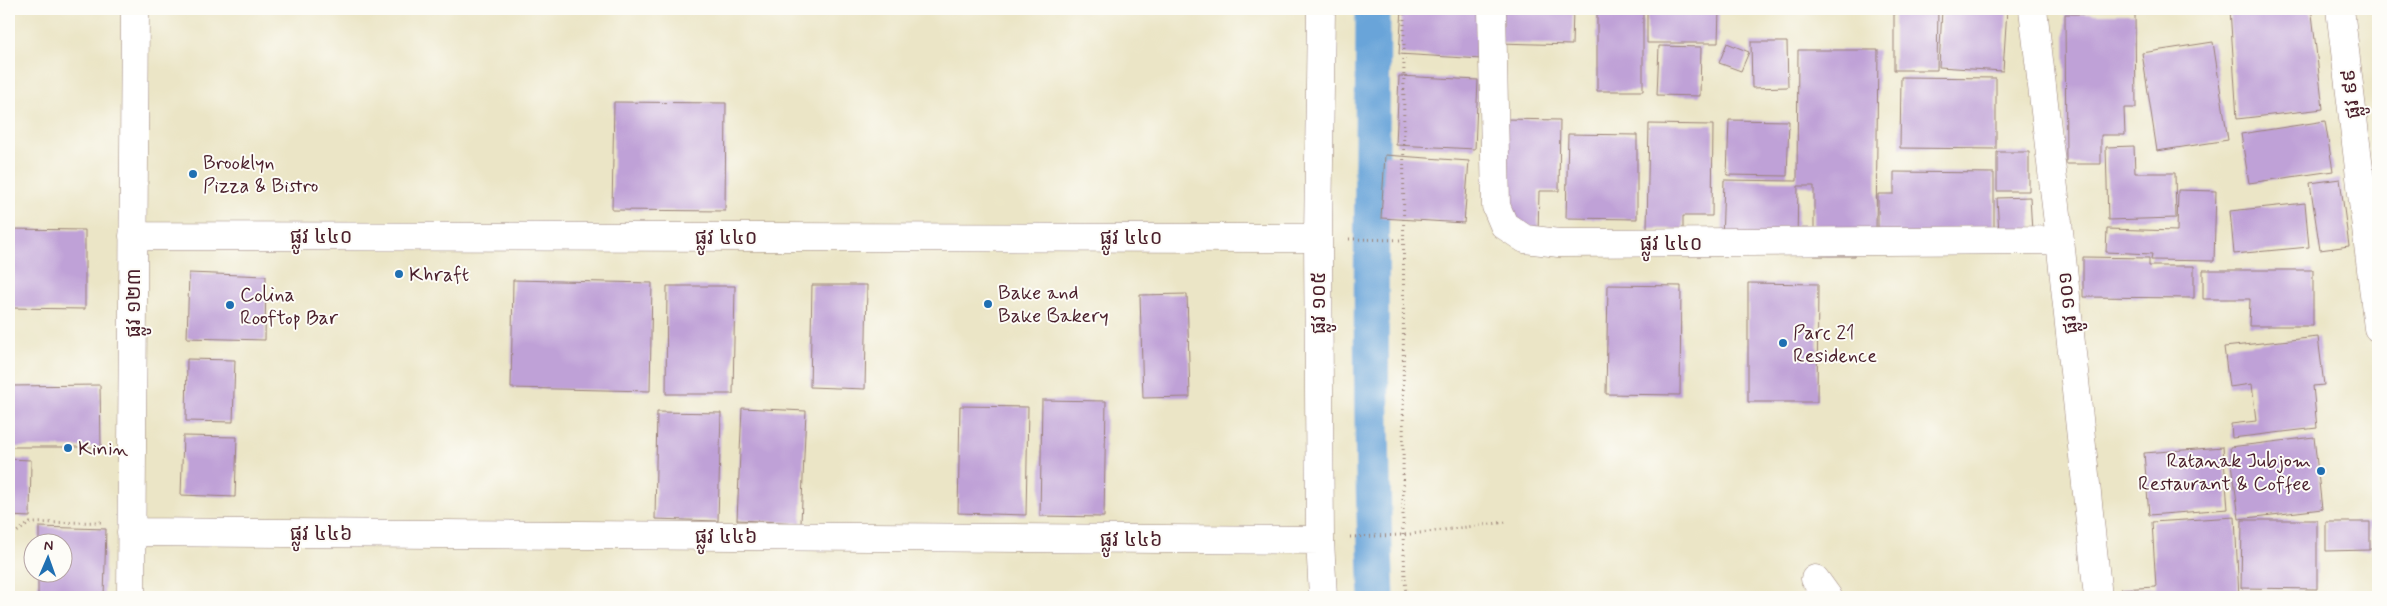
<svg xmlns="http://www.w3.org/2000/svg" width="2387" height="606" font-family="Mynerve,'Noto Sans Khmer',sans-serif">
<style>
.lines{fill:none;stroke-linecap:round;stroke-linejoin:round}
.canal{stroke:#69a4d9;stroke-width:35}
.building{fill:#bfa1d7}
.minor-casing{stroke:#9a8278;stroke-width:29}
.path{stroke:#9a8278;stroke-width:3;stroke-dasharray:1 4;stroke-linecap:butt}
.minor{stroke:#fff;stroke-width:28}
.poi-dot{fill:#1f6fb2;stroke:#fdfcf7;stroke-width:2}
.labels{text-anchor:middle;stroke-width:4;stroke-linejoin:round;paint-order:stroke}
.street-label{font-size:20px;fill:#4a1f2b;stroke:#fdfcf7}
.poi-label{font-size:20px;fill:#4a1f2b;stroke:#fdfcf7;text-anchor:start}
</style>
<rect width="100%" height="100%" fill="#fdfcf7"/>
<filter id="ink" filterUnits="userSpaceOnUse"><feTurbulence type="fractalNoise" baseFrequency=".02" numOctaves="2"/><feDisplacementMap in="SourceGraphic" scale="10" xChannelSelector="R" yChannelSelector="G"/><feConvolveMatrix kernelMatrix="1 2 1 2 8 2 1 2 1" color-interpolation-filters="sRGB"/></filter>
<filter id="wash" filterUnits="userSpaceOnUse"><feTurbulence type="fractalNoise" baseFrequency=".0096" numOctaves="4" result="noise"/><feDisplacementMap in="SourceGraphic" scale="20" xChannelSelector="R" yChannelSelector="G"/><feGaussianBlur stdDeviation="1.12" result="paint"/><feColorMatrix in="noise" values="0 0 0 0 0 0 0 0 0 0 0 0 0 0 0 0 0 1.4 0 .05"/><feComposite in="paint" operator="in"/></filter>
<g filter="url(#wash)">
<rect width="100%" height="100%" fill="#ebe5c6"/>
<g class="lines">
<path class="canal" d="M1373,9C1372,205 1368,401 1377,597"/>
</g>
<g id="blocks">
<path class="building" d="M1402,9H1485L1482,59L1399,54Z
M1499,9H1573L1572,45L1498,43Z
M1597,9H1643V91H1597Z
M1647,9H1719L1718,43H1647Z
M1894,9H1938L1937,70H1894Z
M1942,9H2007L2003,71L1939,67Z
M2230,9H2306L2312,14L2323,109L2237,119Z
M2065,14H2135L2136,108H2124L2125,135H2101V164H2066Z
M1751,42H1787L1788,87L1752,88Z
M2213,42L2228,140L2157,151L2142,53Z
M1727,43L1749,52L1741,71L1719,63Z
M1659,46L1701,47L1700,96L1657,95Z
M1798,50H1878L1876,232H1855V256H1814V186H1798L1797,244L1722,242L1724,180L1797,181Z
M1399,76L1478,80L1475,149L1396,145Z
M1901,77L1996,78V149L1900,148Z
M614,102L726,103L725,211L612,210Z
M1505,119L1560,120L1559,191H1539L1538,236H1503Z
M1729,120L1789,121L1787,176L1727,175Z
M2325,121L2333,171L2249,183L2241,134Z
M1649,124L1713,125L1712,216H1683V229H1647Z
M1568,134L1637,135V219L1566,218Z
M2134,146L2135,173H2175L2176,218L2108,220L2106,147Z
M1997,152H2029V191H1997Z
M1385,155L1469,161L1464,223L1381,218Z
M1894,172L1994,173V234H1878V194H1894Z
M2340,179L2349,246L2320,250L2310,183Z
M2178,190L2216,191L2214,261L2151,260L2152,254L2106,252L2107,229L2177,231Z
M2030,197L2032,232L1999,234L1997,198Z
M2305,203L2309,247L2234,254L2230,211Z
M9,229L85,230V309L9,308Z
M2083,257L2149,258V266H2194V298L2083,297Z
M2203,270H2313V326H2249L2250,299H2203Z
M189,273L266,276L265,340L187,338Z
M513,280L652,283L650,391L511,388Z
M1748,283L1818,284L1817,402H1748Z
M812,285H867L865,389L810,387Z
M1608,285L1681,286L1680,395L1606,394Z
M667,286H735L733,394H666Z
M1187,294L1190,397L1143,398L1140,295Z
M2318,337L2324,385L2313,386L2317,428L2232,438L2231,424L2256,421L2252,384L2229,387L2224,347Z
M187,359L235,360L233,422L186,421Z
M100,385L101,447H9V386Z
M1042,400L1106,401L1104,517L1040,516Z
M960,406L1028,407L1026,515L958,513Z
M742,408L806,411L801,523L737,520Z
M657,412L721,413L718,521L655,519Z
M183,436L237,437L235,497L181,495Z
M2314,437L2322,509L2239,519L2230,447Z
M2223,447L2228,509L2149,515L2144,453Z
M9,459L31,460L30,517L9,516Z
M2235,517L2239,597H2120V589L2156,587L2152,522Z
M2242,520H2317V589L2241,588Z
M2326,522H2370V550L2326,551Z
M39,527L106,529L104,597H38V574H62V544H39Z
M2326,594V597H2302V596Z"/>
</g>
</g>
<g filter="url(#ink)">
<use href="#blocks" fill-opacity="0" stroke="#9a8278" stroke-width="1"/>
<g class="lines">
<defs>
<path id="minor" d="M1321,9L1318,238L1320,540L1323,597
M1492,9L1496,206L1504,225L1525,239L1559,243L2060,240
M2033,9L2060,240L2098,597
M2340,9L2378,328
M133,236L1318,238
M131,532L1320,540
M1815,579L1828,597
M131,597L135,9"/>
</defs>
<use href="#minor" class="minor-casing"/>
<path class="path" d="M1404,9L1403,535L1406,597
M1349,239L1403,240
M9,537L30,523L101,522
M1350,537L1403,535L1507,522"/>
<use href="#minor" class="minor"/>
</g>
</g>
<g class="poi-dot">
<circle cx="193" cy="174" r="5"/>
<circle cx="399" cy="274" r="5"/>
<circle cx="988" cy="304" r="5"/>
<circle cx="230" cy="305" r="5"/>
<circle cx="1783" cy="343" r="5"/>
<circle cx="68" cy="448" r="5"/>
<circle cx="2321" cy="471" r="5"/>
</g>
<g class="labels">
<g class="street-label">
<text transform="translate(2350 94) rotate(-97)" y="7">ផ្លូវ ៩៩</text>
<text x="321" y="243">ផ្លូវ ៤៤០</text>
<text x="726" y="244">ផ្លូវ ៤៤០</text>
<text x="1131" y="244">ផ្លូវ ៤៤០</text>
<text x="1671" y="250">ផ្លូវ ៤៤០</text>
<text transform="translate(133 303) rotate(-90)" y="7">ផ្លូវ ១២៣</text>
<text transform="translate(1318 303) rotate(-90)" y="7">ផ្លូវ ១០៥</text>
<text transform="translate(2067 303) rotate(-96)" y="7">ផ្លូវ ១០១</text>
<text x="321" y="540">ផ្លូវ ៤៤៦</text>
<text x="726" y="543">ផ្លូវ ៤៤៦</text>
<text x="1131" y="546">ផ្លូវ ៤៤៦</text>
</g>
<g class="poi-label">
<text x="203" y="169">Brooklyn<tspan x="203" dy="23">Pizza &amp; Bistro</tspan></text>
<text x="409" y="281">Khraft</text>
<text x="998" y="299">Bake and<tspan x="998" dy="23">Bake Bakery</tspan></text>
<text x="240" y="301">Colina<tspan x="240" dy="23">Rooftop Bar</tspan></text>
<text x="1793" y="339">Parc 21<tspan x="1793" dy="23">Residence</tspan></text>
<text x="78" y="455">Kinin</text>
<text x="2311" y="467" text-anchor="end">Ratanak Jubjom<tspan x="2311" dy="23">Restaurant &amp; Coffee</tspan></text>
</g>
</g>
<rect width="2387" height="606" fill="none" stroke="#fdfcf7" stroke-width="30"/>
<g transform="translate(48 558) rotate(2)"><circle r="24" fill="#fdfcf7" stroke="#b5a4a5"/>
<path d="M0-4L9 19L0 12L-9 19Z" fill="#1f6fb2"/>
<text y="-8" font-size="14" font-weight="bold" text-anchor="middle" fill="#4a1f2b">N</text>
</g>
</svg>
